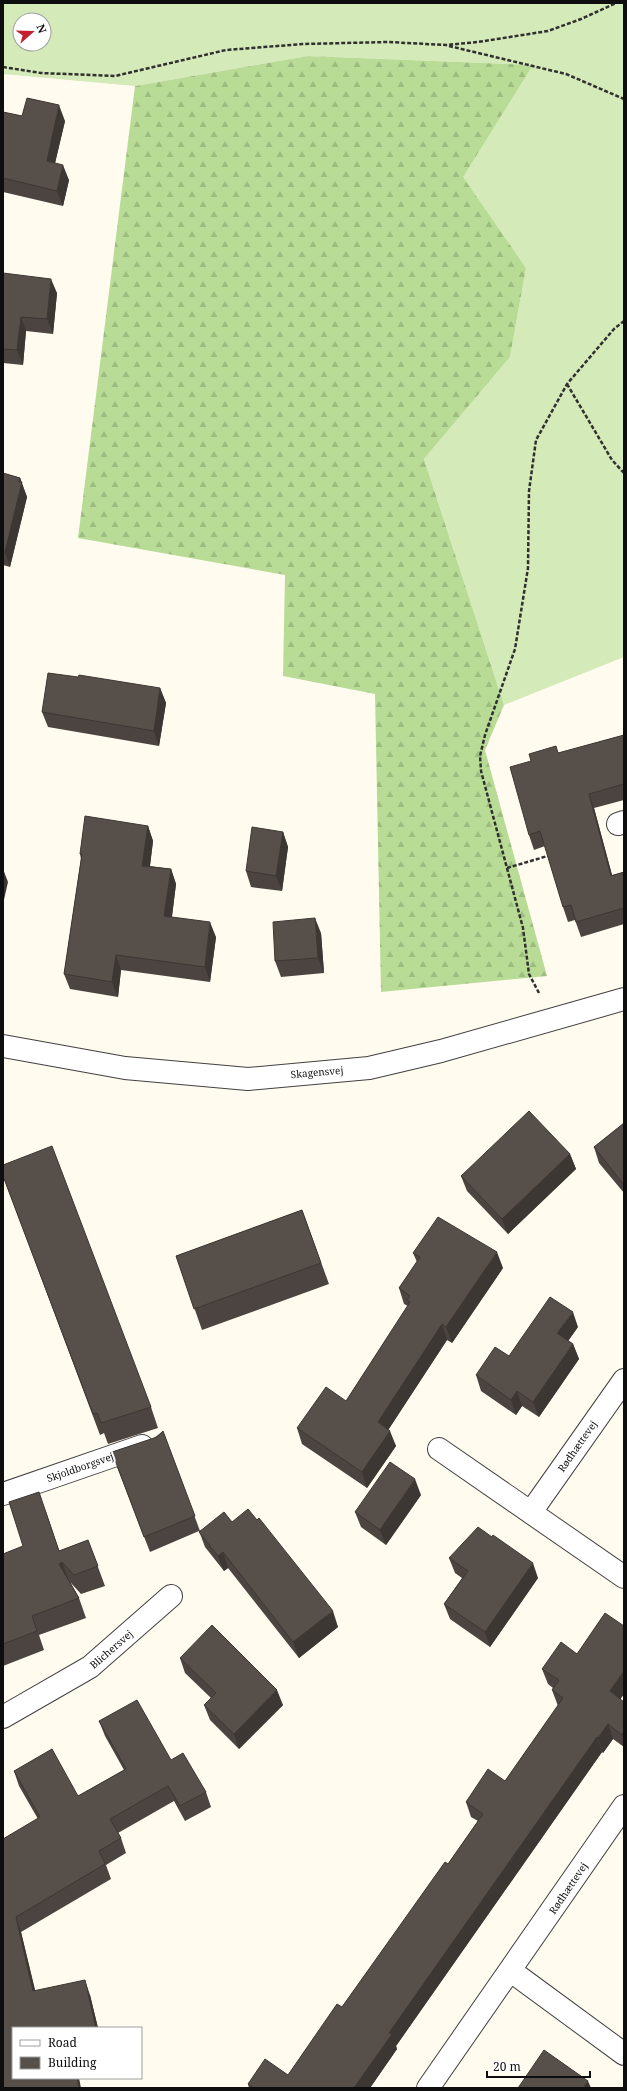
<svg xmlns="http://www.w3.org/2000/svg" width="627" height="2091" font-family="'Noto Serif',serif">
<style>
.grass{fill:#d4eab8;fill-rule:evenodd}
.forest{fill:url(#forest-firs)}
.lines{fill:none;stroke-linecap:round;stroke-linejoin:round}
.minor-casing{stroke:#414141;stroke-width:24}
.tertiary-casing{stroke:#414141;stroke-width:24}
.path{stroke:#303030;stroke-width:2.5;stroke-dasharray:4 2;stroke-linecap:butt}
.minor{stroke:#fff;stroke-width:22}
.tertiary{stroke:#fff;stroke-width:22}
.wall{fill:#4b4440}
.shaded-wall{fill:#3d3734}
.building{fill:#574f4a;stroke:#3d3734}
.labels{text-anchor:middle;stroke-width:4;stroke-linejoin:round;paint-order:stroke}
.street-label{font-size:10px;fill:#0e0e0e;stroke:#fff}
</style>
<defs>
<pattern id="forest-firs" width="22" height="20" patternUnits="userSpaceOnUse"><rect width="22" height="20" fill="#b8dc96"/><path d="M5 1l3.5 6h-7zM16 11l3.5 6h-7z" fill="#9dbc80"/></pattern>
</defs>
<rect width="100%" height="100%" fill="#fffbef"/>
<path class="grass" d="M3,3H624V657L504,705L424,459L510,357L526,268L462,177L533,65L308,56L135,86L3,74ZM20,20H44V44H20Z"/>
<path class="forest" d="M308,56L533,65L463,177L526,268L510,357L424,459L504,705L485,750L547,976L381,992L375,694L283,676L285,575L78,538L135,86Z"/>
<g class="lines">
<defs>
<path id="minor" d="M618,824L624,822
M439,1449L624,1577
M3,1494L142,1446
M531,1512L624,1380
M3,1717L90,1667L171,1596
M511,1971L624,2054
M428,2088L624,1806"/>
<path id="tertiary" d="M3,1046L125,1068L248,1079L369,1068L441,1051L624,999"/>
</defs>
<use href="#minor" class="minor-casing"/>
<use href="#tertiary" class="tertiary-casing"/>
<path class="path" d="M449,46L566,74L624,99
M3,67L41,73L115,76L226,50L303,44L388,42L446,45L478,42L548,31L581,19L616,3
M567,384L612,460L624,473
M507,868L551,855
M539,993L529,974L523,928L481,771L480,756L485,735L515,649L528,568L529,491L536,440L567,384L614,329L624,321"/>
<use href="#minor" class="minor"/>
<use href="#tertiary" class="tertiary"/>
</g>
<path class="wall" d="M3,112L22,116L65,121L55,163L69,180L63,206L3,192Z
M3,273L57,293L53,334L26,331L23,365L3,363Z
M3,473L20,478L27,497L10,567L3,565Z
M160,688L166,703L159,746L48,727L42,712Z
M624,735V800L594,808L612,875L624,872V924L581,937L575,920L568,922L563,907L545,846L534,850L529,835L559,753Z
M148,826L153,841L150,866L171,869L176,884L172,917L216,937L210,982L121,970L118,997L70,989L64,974L81,859L80,854Z
M283,832L288,847L282,891L251,887L246,871Z
M321,933L324,973L281,977L275,961Z
M624,1123V1193L599,1163L594,1147Z
M570,1154L576,1169L508,1234L467,1191L461,1176Z
M3,1176L151,1407L158,1428L108,1444L104,1433L100,1435Z
M302,1210L329,1284L202,1330L176,1256Z
M413,1253L503,1268L452,1343L447,1340L388,1430L396,1446L367,1488L302,1444L297,1428L346,1401L408,1306L404,1304L399,1288L417,1262Z
M578,1327L568,1341L573,1344L579,1359L539,1417L522,1406L516,1415L481,1391L476,1375L509,1356Z
M163,1431L200,1531L232,1522L338,1627L299,1658L228,1568L224,1571L205,1547L199,1531L150,1552L117,1467Z
M421,1495L386,1545L361,1527L355,1512Z
M46,1512L59,1551L88,1540L105,1586L81,1594L70,1582L79,1598L86,1618L39,1635L44,1650L3,1666V1554L23,1546Z
M492,1537L538,1578L490,1647L450,1619L444,1604L462,1578L455,1573L449,1558Z
M624,1626V1694L620,1699L624,1702V1747L613,1739L603,1753L602,1752L396,2046L397,2049L370,2088H249L248,2084L288,2075L342,2007L448,1864L478,1821L471,1817L466,1802L505,1781L558,1706L552,1690L553,1688L548,1684L542,1669L577,1654Z
M180,1658L283,1705L239,1749L210,1720L204,1705L211,1698L185,1673Z
M99,1721L171,1760L206,1792L211,1807L185,1821L174,1801L118,1833L121,1838L126,1853L106,1865L111,1879L21,1932L35,1991L90,1995L98,2028H13L3,2088V1839L38,1819L19,1786L14,1771L78,1796L124,1770L105,1736Z"/>
<path class="shaded-wall" d="M59,105L65,121L52,176L47,161Z
M63,165L69,180L63,206L57,191Z
M51,279L57,293L53,334L47,319Z
M21,317L26,331L23,365L17,350Z
M20,478L27,497L10,567L5,552Z
M160,688L166,703L159,746L154,731Z
M589,794L594,808L616,890L611,876Z
M148,826L153,841L148,881L142,866Z
M283,832L288,847L282,891L276,876Z
M3,869L8,882L3,904Z
M171,869L176,884L170,931L164,916Z
M315,918L321,933L324,973L318,958Z
M210,922L216,937L210,982L205,967Z
M116,955L121,970L118,997L112,982Z
M570,1154L576,1169L508,1234L502,1219Z
M497,1252L503,1268L452,1343L446,1327Z
M573,1312L578,1327L563,1348L557,1333Z
M442,1324L447,1340L383,1438L378,1422Z
M573,1344L579,1359L539,1417L533,1402Z
M517,1391L522,1406L516,1415L511,1400Z
M390,1431L396,1446L367,1488L362,1472Z
M415,1479L421,1495L386,1545L380,1530Z
M39,1492L46,1512L64,1565L59,1551Z
M223,1552L228,1568L224,1571L218,1556Z
M62,1562L69,1582L59,1564Z
M533,1563L538,1578L490,1647L485,1632Z
M333,1611L338,1627L299,1658L293,1642Z
M624,1671V1694L615,1707L610,1691Z
M277,1690L283,1705L239,1749L234,1734Z
M608,1724L613,1739L603,1753L598,1738Z
M624,1731V1741L622,1735Z
M597,1737L602,1752L396,2046L397,2049L370,2088H354L389,2033Z
M16,1917L21,1932L39,2006L33,1991Z
M85,1980L90,1995L98,2028H96Z
M77,2078H79L81,2088H79Z
M588,2081L591,2088H583Z"/>
<path class="building" d="M27,98L59,105L47,161L63,165L57,191L3,178V112L22,116Z
M3,273L51,279L47,319L21,317L17,350L3,349Z
M3,473L20,478L19,482H22L5,552H3Z
M48,673L78,677L79,675L160,688L154,731L42,712Z
M624,735V784L589,794L611,876L624,872V908L576,922L571,905L563,907L540,831L529,835L510,767L531,761L529,754L556,746L558,753Z
M85,816L148,826L142,866L171,869L164,916L210,922L205,967L116,955L112,982L64,974L82,854H80Z
M252,827L283,832L276,876L246,871Z
M315,918L318,958L275,961L273,922Z
M529,1111L570,1154L502,1219L461,1176Z
M624,1123V1185L594,1147Z
M52,1146L151,1407L101,1423L97,1413L93,1414L3,1176V1165Z
M302,1210L321,1263L194,1309L176,1256Z
M438,1217L497,1252L446,1327L442,1324L378,1422L390,1431L362,1472L297,1428L326,1387L346,1401L410,1302L407,1300L410,1296L399,1288L420,1257L413,1253Z
M550,1297L573,1312L557,1333L573,1344L533,1402L517,1391L511,1400L476,1375L495,1347L509,1356Z
M163,1431L195,1516L144,1537L112,1452L157,1437Z
M390,1462L415,1479L380,1530L355,1512Z
M39,1492L59,1551L88,1540L98,1566L74,1575L62,1562L59,1564L79,1598L32,1616L37,1631L3,1644V1554L23,1546L9,1502Z
M248,1509L257,1520L259,1518L333,1611L293,1642L223,1552L218,1556L199,1532L224,1512L232,1522Z
M478,1527L492,1537L493,1535L533,1563L485,1632L444,1604L468,1571L449,1558Z
M605,1613L624,1626V1671L610,1691L624,1702V1731L622,1735L608,1724L598,1738L597,1737L389,2033L392,2034L354,2088H253L248,2084L265,2059L288,2075L337,2004L342,2007L445,1862L448,1864L483,1814L466,1802L488,1769L505,1781L563,1698L552,1690L559,1680L542,1669L561,1642L577,1654Z
M212,1625L277,1690L234,1734L204,1705L216,1693L180,1658Z
M137,1700L171,1760L183,1753L206,1792L180,1806L168,1786L110,1819L121,1838L99,1851L105,1864L16,1917L33,1991L85,1980L96,2028H13V2078H77L79,2088H3V1839L40,1817L14,1771L52,1749L78,1796L126,1769L99,1721Z
M544,2050L588,2081L583,2088H518Z"/>
<g class="labels">
<g class="street-label">
<text transform="translate(317 1072) rotate(-5)" y="4">Skagensvej</text>
<text transform="translate(577 1446) rotate(-55)" y="4">Rødhættevej</text>
<text transform="translate(80 1467) rotate(-19)" y="4">Skjoldborgsvej</text>
<text transform="translate(111 1649) rotate(-41)" y="4">Blichersvej</text>
<text transform="translate(568 1888) rotate(-56)" y="4">Rødhættevej</text>
</g>
</g>
<rect width="627" height="2091" fill="none" stroke="#0e0e0e" stroke-width="8"/>
<rect x="12" y="2027" width="130" height="52" fill="#ffffff" stroke="#9f9f9f"/>
<rect x="20" y="2040" width="20" height="6" fill="#ffffff" stroke="#9f9f9f"/>
<text x="48" y="2047" font-size="12" fill="#0e0e0e">Road</text>
<rect x="20" y="2057" width="20" height="12" fill="#574f4a" stroke="#9f9f9f"/>
<text x="48" y="2067" font-size="12" fill="#0e0e0e">Building</text>
<g transform="translate(32 32) rotate(70)"><circle r="19" fill="#ffffff" stroke="#9f9f9f"/>
<path d="M0-3L7 15L0 10L-7 15Z" fill="#c2222f"/>
<text y="-6" font-size="11" font-weight="bold" text-anchor="middle" fill="#0e0e0e">N</text>
</g>
<path d="M487 2071v6h103v-6" fill="none" stroke="#0e0e0e" stroke-width="2"/>
<text x="493" y="2071" font-size="12" fill="#0e0e0e" stroke="#ffffff" stroke-width="3" paint-order="stroke">20 m</text>
</svg>
